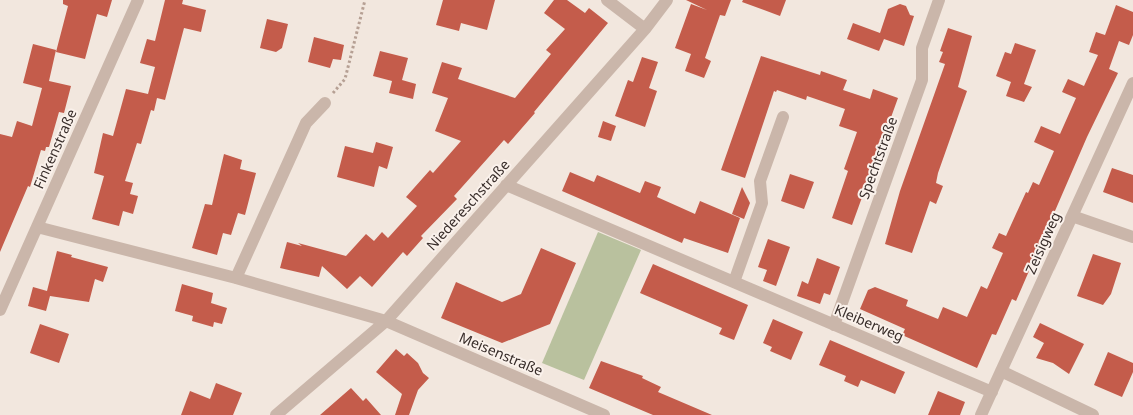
<svg xmlns="http://www.w3.org/2000/svg" width="1133" height="415" font-family="'Noto Sans',sans-serif">
<style>
.green{fill:#b9c19e}
.building{fill:#c45c4b}
.lines{fill:none;stroke-linecap:round;stroke-linejoin:round}
.path{stroke:#b6a094;stroke-width:3;stroke-dasharray:2.5 2.5;stroke-linecap:butt}
.street{stroke:#cab6aa;stroke-width:12}
.labels{text-anchor:middle;stroke-width:4;stroke-linejoin:round;paint-order:stroke}
.street-label{font-size:14px;fill:#382d2a;stroke:#faf1eb}
</style>
<rect width="100%" height="100%" fill="#f2e7de"/>
<path class="green" d="M598,232L641,250L584,380L542,363Z"/>
<path class="building" d="M63,0H112L107,17L97,14L85,59L56,52L68,6L63,4Z
M165,0H183L182,4L206,10L201,32L184,28L165,100L157,98L154,111L151,110L141,144L137,143L125,181L133,183L130,194L138,196L133,214L123,211L119,226L92,219L104,176L94,173L103,133L113,136L126,89L148,94L155,67L140,63L147,39L155,41Z
M443,0H495L487,30L461,23L459,31L436,25Z
M554,0H567L585,13L589,8L608,23L534,112L535,113L508,144L504,140L454,196L457,199L421,236L423,238L407,256L403,252L372,287L360,276L347,289L322,266L319,277L280,268L287,242L302,246L298,243L346,256L366,234L374,241L382,232L388,238L417,206L406,197L430,170L433,173L461,141L435,131L448,98L432,93L442,62L462,68L458,79L515,98L551,54L546,50L565,29L544,13Z
M686,0H731L725,16L720,15L705,58L711,61L704,78L685,71L691,54L675,48L691,4L707,10Z
M743,0H786L780,16L742,2Z
M900,4L906,6L910,15L914,16L904,46L884,39L879,51L847,39L853,23L880,33L888,9Z
M1116,5L1133,12V35L1129,45L1119,41L1109,69L1118,73L1087,137L1016,301L1012,299L996,335L992,334L977,368L902,335L905,329L860,309L868,290L875,287L908,300L906,306L938,319L943,307L967,317L981,286L987,289L1003,253L992,248L999,233L1006,236L1026,192L1028,193L1033,182L1039,185L1054,151L1034,142L1041,126L1060,134L1076,98L1062,92L1068,79L1084,86L1098,55L1089,52L1096,32L1105,35Z
M267,19L288,24L282,48L276,52L260,48Z
M948,28L972,36L958,87L967,91L938,173L936,183L943,186L936,204L930,201L912,253L885,244L900,191L945,64L939,62L943,52L940,51Z
M314,37L344,45L341,60L333,59L330,68L308,62Z
M1015,43L1036,50L1024,84L1032,87L1024,102L1006,96L1011,82L996,76L1005,52L1011,54Z
M33,44L56,50L49,81L71,86L64,113L59,112L49,147H46L45,151L41,150L30,187L28,186L0,252V134L12,137L17,121L32,126L42,88L23,83Z
M380,51L408,58L402,80L416,84L413,99L389,93L392,81L373,76Z
M761,56L820,75L821,71L847,80L843,90L870,99L873,89L898,98L852,225L832,218L848,171L844,169L857,132L839,126L845,109L807,96L806,100L777,90L776,92L774,91L745,178L721,170Z
M642,57L658,62L649,88L657,91L645,127L615,116L628,80L633,82Z
M603,121L616,126L611,141L598,137Z
M376,142L393,147L387,169L379,166L374,187L337,177L345,146L373,153Z
M224,154L242,160L240,169L256,173L245,215L238,213L231,235L223,233L217,255L192,248L205,204L212,205Z
M1112,168L1133,175V203L1103,192Z
M570,172L594,182L597,175L640,193L645,181L661,187L657,197L695,214L700,201L740,218L728,253L684,238L682,243L562,191Z
M790,174L814,182L804,209L781,201Z
M742,187L750,203L744,219L732,214Z
M768,239L790,247L776,286L763,281L767,270L758,267Z
M541,248L576,263L550,324L502,343L441,318L456,282L502,302L521,294Z
M57,251L72,255L71,257L108,267L103,282L95,279L89,302L50,296L46,311L28,306L33,287L47,291Z
M1093,254L1121,263L1111,294L1103,305L1077,296Z
M817,258L840,267L830,295L824,293L820,304L797,296L802,281L808,284Z
M653,264L748,305L734,340L719,334L722,328L640,293Z
M182,284L213,293L211,303L227,308L222,324L214,322L213,327L192,321L193,316L175,311Z
M773,319L803,332L791,360L770,351L772,347L763,343Z
M1040,323L1084,344L1069,374L1053,363L1036,358L1044,343L1033,337Z
M40,324L69,334L59,363L30,353Z
M830,340L905,372L895,394L861,380L858,387L844,381L846,376L819,365Z
M396,349L404,356L407,353L418,363L423,373L429,378L418,390L409,415H395L402,394L376,372Z
M1108,352L1133,363V372L1122,397L1094,385Z
M601,361L643,376L642,378L661,387L658,392L712,415H653L589,388Z
M216,383L242,393L233,415H181L190,391L210,399Z
M351,388L363,401L366,398L381,415H320Z
M938,391L965,402L960,415H928Z"/>
<g class="lines">
<path class="path" d="M333,93L345,79L365,0"/>
<path class="street" d="M607,0L645,29
M506,185L992,392
M1072,216L1133,237
M37,227L236,278L386,321L604,415
M236,278L306,123L325,103
M734,282L762,203L760,181L783,117
M0,310L138,0
M834,325L922,80V48L939,0
M1001,371L1093,415
M276,415L386,321L645,29L667,0
M981,415L1133,83"/>
</g>
<g class="labels">
<g class="street-label">
<text transform="translate(55 149) rotate(-66)" y="5">Finkenstraße</text>
<text transform="translate(878 158) rotate(-70)" y="5">Spechtstraße</text>
<text transform="translate(468 205) rotate(-48)" y="5">Niedereschstraße</text>
<text transform="translate(1043 243) rotate(-66)" y="5">Zeisigweg</text>
<text transform="translate(869 323) rotate(23)" y="5">Kleiberweg</text>
<text transform="translate(501 354) rotate(23)" y="5">Meisenstraße</text>
</g>
</g>
</svg>
